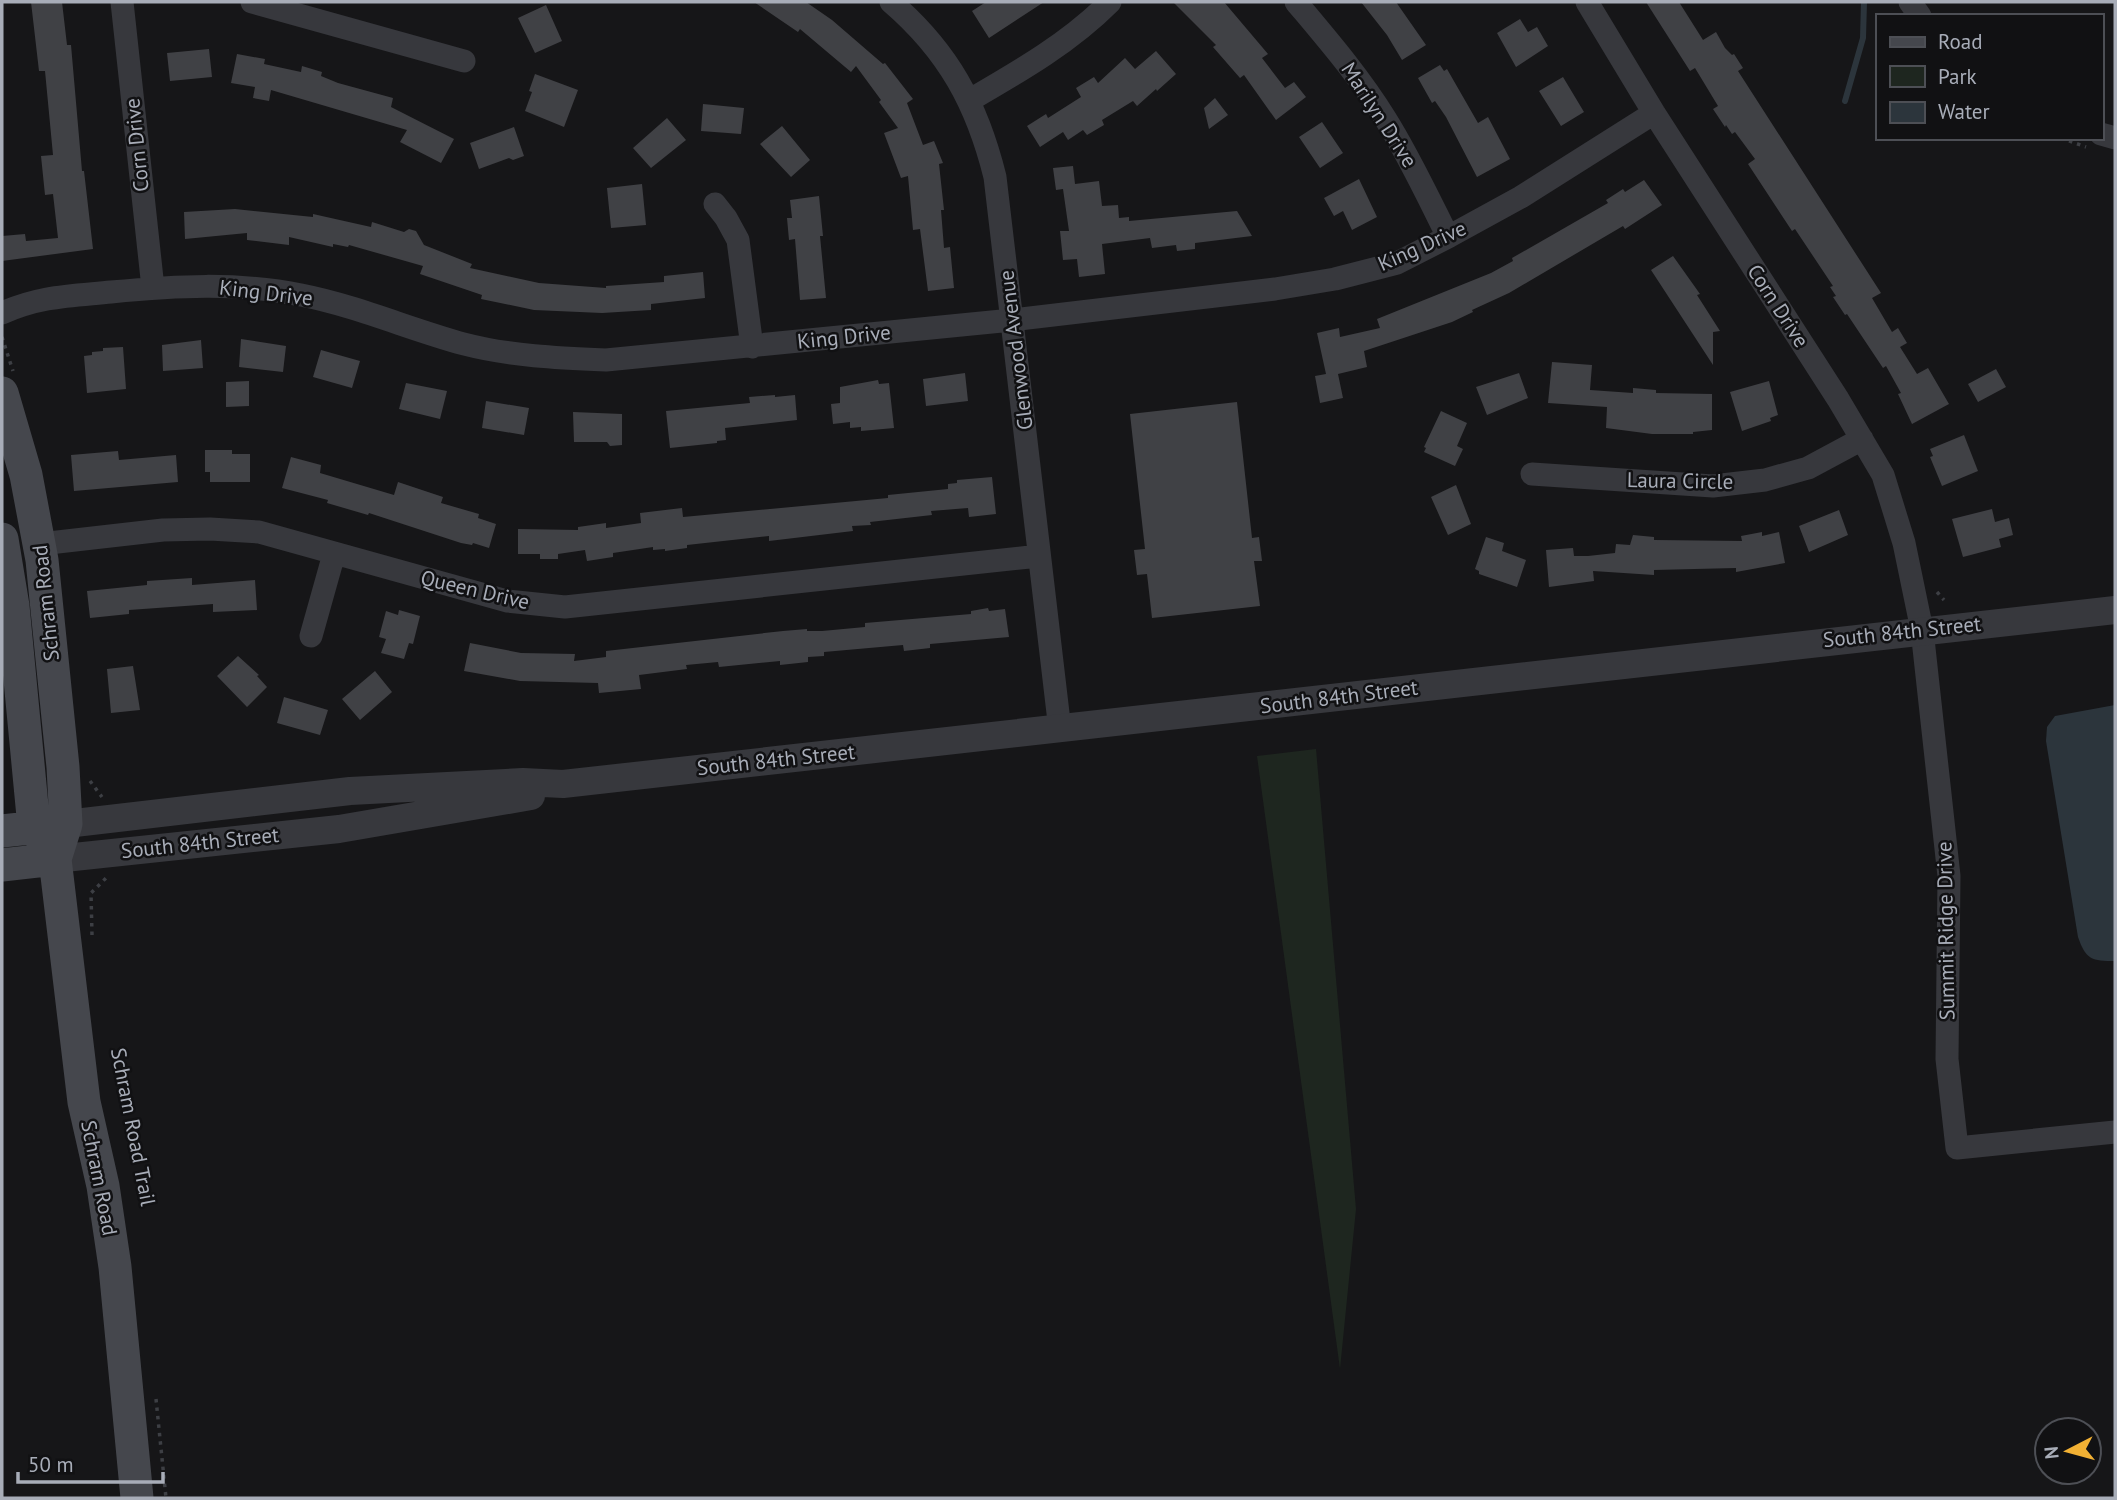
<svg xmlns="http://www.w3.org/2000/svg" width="2117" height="1500" font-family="'PT Sans',sans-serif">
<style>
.green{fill:#1e261f}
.water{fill:#2c353c}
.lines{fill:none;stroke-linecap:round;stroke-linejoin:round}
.stream{stroke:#2c353c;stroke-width:6}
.building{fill:#404145}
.path{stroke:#3d3f44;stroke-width:3.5;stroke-dasharray:3.5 5;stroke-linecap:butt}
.minor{stroke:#37383d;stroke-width:23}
.tertiary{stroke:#37383d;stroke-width:28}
.secondary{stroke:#45474d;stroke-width:33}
.labels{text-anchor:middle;stroke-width:5;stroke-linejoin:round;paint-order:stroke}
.street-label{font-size:21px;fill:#a8adb8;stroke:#111113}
</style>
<rect width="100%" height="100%" fill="#161618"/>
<path class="green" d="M1316,749L1356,1209L1340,1369L1257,756Z"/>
<path class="water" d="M2115,705V961C2092,961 2086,960 2078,937L2046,741L2047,727L2055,716Z"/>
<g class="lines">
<path class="stream" d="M1845,101L1863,38L1864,2"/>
</g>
<path class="building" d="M31,2H62L67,45H71L82,171H84L93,249L2,261V236L25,234L26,241L58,238L53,194L45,195L41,156L53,155L45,71H39Z
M754,2H806L832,20L883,64L885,63L913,99L907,103L923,145L934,141L943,163L939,164L944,210H941L944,248L950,247L954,288L928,291L920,229L913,230L908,176L901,178L884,133L898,128L879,102L881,100L856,66L851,72L800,29L798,32Z
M986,2H1044L989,38L972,11Z
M1173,2H1224L1268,54L1262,58L1285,88L1294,82L1306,97L1276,120L1244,75L1240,78L1213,47L1216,45Z
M1361,2H1396L1426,45L1402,60L1387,35Z
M1646,2H1679L1703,40L1716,32L1725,48L1732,55L1734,54L1743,68L1738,71L1881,293L1872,298L1892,332L1898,328L1907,343L1900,347L1917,374L1928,368L1949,404L1912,424L1898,394L1901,393L1886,366L1883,368L1847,314L1845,315L1833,297L1836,296L1830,287L1833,286L1795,229L1792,231L1748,164L1755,159L1735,132L1732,134L1726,125L1725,127L1713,109L1718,106L1695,68L1690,71Z
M546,5L562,41L535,53L518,18Z
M1520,19L1528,32L1537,27L1548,46L1516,67L1497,33Z
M209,49L212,77L170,81L167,53Z
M1156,51L1176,74L1157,91L1156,89L1137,106L1133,101L1102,120L1104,125L1087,135L1083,130L1068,140L1063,132L1040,147L1027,126L1046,114L1048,118L1081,97L1076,88L1094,77L1098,83L1125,58L1135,69Z
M237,54L265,59L264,64L301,72L302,66L322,72L321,76L338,83L393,98L391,107L454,139L441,163L400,142L407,130L271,90L269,101L253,98L255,87L231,83Z
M1440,65L1444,71L1447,69L1478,123L1488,117L1510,159L1477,177L1446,117L1435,101L1432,103L1418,78Z
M535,74L578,90L564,127L525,111L532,92L529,91Z
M1563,77L1584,112L1561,126L1539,91Z
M1215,98L1228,115L1209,129L1204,108Z
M703,104L744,108L741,134L701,131Z
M667,118L686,140L651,168L633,148Z
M1322,122L1343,153L1320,168L1299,137Z
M782,126L810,160L791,177L760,144Z
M514,127L524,156L513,160L509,158L479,169L470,143Z
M1073,166L1075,184L1099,181L1102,206L1118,205L1119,218L1129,217V221L1237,211L1252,236L1195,243V249L1177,251L1176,245L1152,248L1150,238L1102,244L1105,274L1079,277L1077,259L1063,260L1060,231H1069L1063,189L1056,190L1053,168Z
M1359,179L1377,217L1352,230L1343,211L1334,216L1324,198Z
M1644,180L1662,205L1625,229L1623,226L1509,293L1472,310L1473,312L1452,322L1364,351L1367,367L1338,374L1343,398L1320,403L1315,376L1326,374L1317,333L1339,328L1340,337L1380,328L1377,319L1491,273L1513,261L1512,258L1608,203L1606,200L1623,189L1625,192Z
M642,184L646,225L611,228L607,188Z
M819,196L823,236H820L826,298L800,300L795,239L789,240L787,218H792L790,200Z
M235,209L313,217V214L371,227L372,222L404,232L409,229L416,231L424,245L472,264L470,268L539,283L606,288V286L664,282V276L703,272L705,298L651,304V310L602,313L534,310L481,299L482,295L420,274L423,266L349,245L348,247L333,244V247L289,237V245L247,240V233L185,239L184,212Z
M1673,256L1700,294L1697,295L1720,331L1713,332V365L1651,270Z
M241,339L286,346L283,372L239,367Z
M201,340L203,368L163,371L162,345Z
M123,347L126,389L87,393L84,356L92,355V352L103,351V348Z
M321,350L360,361L352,388L313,377Z
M1552,362L1592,365L1590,390L1633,393V388L1656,390V393L1712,394V430L1693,432V434H1652L1606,428L1607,407L1548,403Z
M1996,369L2006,387L1978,402L1968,384Z
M965,373L968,401L926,406L923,379Z
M1519,373L1528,398L1487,415L1476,387Z
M878,380L879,384L889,383L894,428L861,431V427L850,428V422L833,424L831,404L840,403V387Z
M249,381V406L226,407V382Z
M1769,381L1778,415L1770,418L1771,421L1742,431L1730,392Z
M406,383L447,391L440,419L399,409Z
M775,395V397L795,395L797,420L725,428L726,440L717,441V443L670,448L666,411L750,403L749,397Z
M486,401L529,408L524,435L482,428Z
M1237,402L1252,538L1259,537L1262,561H1254L1260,606L1152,618L1147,574L1137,575L1134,550L1145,549L1130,414Z
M1441,411L1467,423L1457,446L1463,449L1455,466L1424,452L1426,448L1424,447Z
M573,412L622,414V445L610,446L607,442H574Z
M1964,435L1978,471L1942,486L1930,457L1933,456L1930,449Z
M205,450H232V454H250V482H210V472H205Z
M118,451L119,460L176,455L178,482L74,491L71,455Z
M291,457L321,465L320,473L394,495L398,482L443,497L441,503L479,514L478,518L496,524L489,548L473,543L472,545L461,543L369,513L368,515L327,503L328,500L282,488Z
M992,477L996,514L969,517L968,508L931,511L932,515L870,522L871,525L852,526L853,531L769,541V536L687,545V548L665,551V549L653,550V547L613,553V557L587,561L585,550L558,554V559H540V554H518V529L578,530V527L606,523V528L641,523L640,513L682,508L683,517L888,498V495L948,489V484L957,483V480Z
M1456,485L1471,524L1448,535L1431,497Z
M1992,509L1995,522L2009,518L2013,535L1999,539L2001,547L1963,557L1952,519Z
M1839,510L1848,535L1809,552L1799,526Z
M1762,532V536L1779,532L1785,563L1736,572V568L1654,570V575L1593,571L1594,581L1549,587L1546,550L1573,548L1574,556H1588L1615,553L1616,544L1630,545L1633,535L1654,537V540L1742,541L1741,536Z
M1486,537L1504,543L1502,551L1526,560L1517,587L1479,574V571L1475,569Z
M192,578V585L255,580L257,610L213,612V604L129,610V614L90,618L87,591L147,585V581Z
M988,608L989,611L1005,609L1009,637L930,644V648L904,651L903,645L824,652V656L808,657V662L780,665V661L719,667L718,662L686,665L687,669L639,675L641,689L599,693L598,683L520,681L464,671L470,643L521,653L575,654L574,661L606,657V651L783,631L807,629V631H822L865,627V623L971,614V611Z
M399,610L420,616L413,644L409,643L404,659L381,653L386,639L379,637L386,611L398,615Z
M238,656L259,675L257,676L267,687L247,707L217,676Z
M133,666L140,710L111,713L107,669Z
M375,671L392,692L360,720L342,699Z
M284,697L328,710L320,735L277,723Z"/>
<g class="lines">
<path class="path" d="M2061,138L2086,147
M2,337L13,371
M1937,592L1944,600
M90,781L102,797
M92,935L91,893L108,876
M156,1399L166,1498"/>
<path class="minor" d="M122,2L153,288
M252,2L464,61
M891,2C948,51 977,104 995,177L1060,730
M1296,2C1327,39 1359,76 1385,118C1409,156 1428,197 1448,237
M1587,2L1654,113L1838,399L1883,475L1904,543L1922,630L1949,876L1947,1059L1957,1148L2115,1132
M1910,2L1920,16
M970,100C1020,71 1069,43 1110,2
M2101,134L2115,138
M715,204L726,218L738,240L752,347
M2,313C40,296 70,296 111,292C174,286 238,282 301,295C357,306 409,329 464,344C510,356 558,358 606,360L1012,320L1275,289L1335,279L1397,263L1448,237L1521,197L1654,113
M1532,474L1713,486L1765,480L1808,468L1862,439
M40,544L163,530L210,529L259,532L507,601L565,607L1039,556
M311,636L334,554"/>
<path class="tertiary" d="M66,824L350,791L523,782L563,784L2115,610
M55,859L339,829L531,796"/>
<path class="secondary" d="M2,393L26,475L42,560L63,767L66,824L55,859L84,1102L103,1186L115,1267L137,1498
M2,539L13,606L34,827L55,859
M2,831L57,825
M2,865L55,859"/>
</g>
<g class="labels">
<g class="street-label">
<text transform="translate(1379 115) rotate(57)" y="7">Marilyn Drive</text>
<text transform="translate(137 145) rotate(-96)" y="7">Corn Drive</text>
<text transform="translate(1422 246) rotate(-24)" y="7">King Drive</text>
<text transform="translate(266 293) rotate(7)" y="7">King Drive</text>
<text transform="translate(1778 306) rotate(57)" y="7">Corn Drive</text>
<text transform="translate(844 337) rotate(-6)" y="7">King Drive</text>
<text transform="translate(1016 350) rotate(-97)" y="7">Glenwood Avenue</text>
<text transform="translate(1680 481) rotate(1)" y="7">Laura Circle</text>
<text transform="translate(475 590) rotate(13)" y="7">Queen Drive</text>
<text transform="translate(46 603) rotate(-96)" y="7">Schram Road</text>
<text transform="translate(1902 632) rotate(-6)" y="7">South 84th Street</text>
<text transform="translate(1339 697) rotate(-7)" y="7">South 84th Street</text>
<text transform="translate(776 760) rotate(-6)" y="7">South 84th Street</text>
<text transform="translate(200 843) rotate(-6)" y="7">South 84th Street</text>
<text transform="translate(1946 931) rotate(-91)" y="7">Summit Ridge Drive</text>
<text transform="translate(133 1127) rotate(79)" y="7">Schram Road Trail</text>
<text transform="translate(99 1178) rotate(79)" y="7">Schram Road</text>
</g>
</g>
<rect width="2117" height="1500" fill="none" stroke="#a8adb8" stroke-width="7"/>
<rect x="1876" y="14" width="228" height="126" fill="#111113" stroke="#4d4f55" stroke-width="2"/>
<rect x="1890" y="37" width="35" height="10" fill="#45474d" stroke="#4d4f55" stroke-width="2"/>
<text x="1938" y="49" font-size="21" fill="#a8adb8">Road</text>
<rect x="1890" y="66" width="35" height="21" fill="#1e261f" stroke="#4d4f55" stroke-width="2"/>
<text x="1938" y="84" font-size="21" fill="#a8adb8">Park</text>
<rect x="1890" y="102" width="35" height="21" fill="#2c353c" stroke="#4d4f55" stroke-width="2"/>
<text x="1938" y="119" font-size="21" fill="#a8adb8">Water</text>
<g transform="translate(2068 1451) rotate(264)"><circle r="33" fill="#111113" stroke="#4d4f55" stroke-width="2"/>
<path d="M0-5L12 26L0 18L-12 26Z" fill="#f2b134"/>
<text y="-10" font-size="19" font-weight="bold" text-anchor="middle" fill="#a8adb8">N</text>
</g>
<path d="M18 1472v10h145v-10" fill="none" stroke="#a8adb8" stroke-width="3.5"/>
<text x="28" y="1472" font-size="21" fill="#a8adb8" stroke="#111113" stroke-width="5" paint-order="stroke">50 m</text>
</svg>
